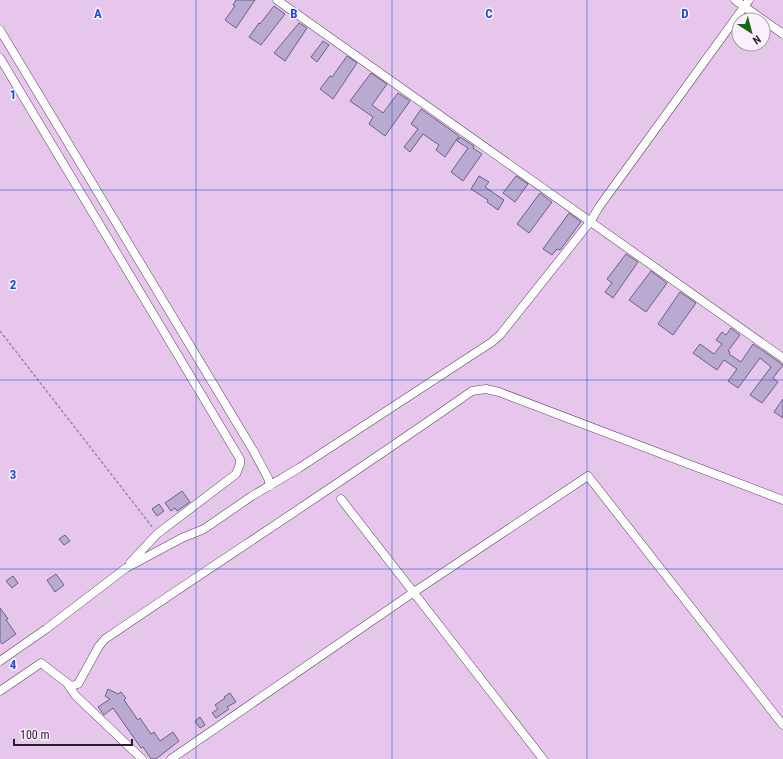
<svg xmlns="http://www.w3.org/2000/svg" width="783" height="759" font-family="'Roboto Condensed',sans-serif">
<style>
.building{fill:#b9aad2;stroke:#6e5f84}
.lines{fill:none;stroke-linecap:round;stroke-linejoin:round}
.street-casing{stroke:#5d4361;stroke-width:9}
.path{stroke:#9f87a3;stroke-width:1.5;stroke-dasharray:3 2;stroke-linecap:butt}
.street{stroke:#fff;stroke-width:8}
.grid{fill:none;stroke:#1d4ed8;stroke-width:1;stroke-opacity:0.55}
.grid-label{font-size:13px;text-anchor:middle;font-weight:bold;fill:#1d4ed8;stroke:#fceffe;stroke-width:3;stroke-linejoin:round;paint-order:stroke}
</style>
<rect width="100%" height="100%" fill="#e6c7eb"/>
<path class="building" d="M236,0H255L236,28L225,20L235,6L233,5Z
M274,6L285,14L261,45L249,37L259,23L260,24Z
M299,23L307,28L285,61L274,53Z
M323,41L329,45L317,62L311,57Z
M347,56L357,63L333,99L320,89L330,76L332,77Z
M371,73L387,84L372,105L383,113L398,93L410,101L385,136L369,124L373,117L350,101Z
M421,109L459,136L445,157L436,150L439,145L423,134L410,152L404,147L418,129L411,124Z
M460,137L474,146L473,148L482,154L463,181L451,172L468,148L457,141Z
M479,176L489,182L485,187L504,200L498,210L487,202L488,200L471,189Z
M516,176L528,184L515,202L503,193Z
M540,193L552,202L529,233L517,224Z
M569,213L581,222L560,250L557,249L552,255L543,249Z
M626,254L638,262L613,298L605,292L612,283L607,279Z
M651,271L667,283L646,312L629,300Z
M680,292L696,303L673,335L658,324Z
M731,328L740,335L728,351L730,352L729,354L741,362L753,344L783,365L773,378L778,382L762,403L750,395L771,367L760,358L738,388L728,381L737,369L724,360L717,370L693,353L700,344L714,354L722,344L716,340L722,332L726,335Z
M783,399V418L774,412Z
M182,491L190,502L177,511L175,508L171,511L165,503Z
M159,504L164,511L157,516L152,509Z
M65,535L70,541L64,545L59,539Z
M56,574L64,585L55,592L47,580Z
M13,576L18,583L12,588L6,581Z
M0,608L8,619L6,620L16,634L2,644L0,641Z
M108,689L118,694L121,692L126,698L124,700L138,720L140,718L151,734L154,732L160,741L173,732L179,741L156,759H151L143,747L141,748L113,708L104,715L98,707L110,699L105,696Z
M230,693L236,702L227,707L229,709L216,718L212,713L218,709L215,705L225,698L224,697Z
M200,717L205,725L200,728L195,721Z"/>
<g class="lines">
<defs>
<path id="street" d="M277,0L783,358
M735,0L783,34
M0,30L253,450L268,478L270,486
M0,58L240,459V464L236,474L157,534L130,563
M341,499L543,759
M0,661L46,629L126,568L182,538L204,529L252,496L299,468L492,342L500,335L590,222L599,207L749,0
M67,683L75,695L142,759
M0,691L41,663L71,686L78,684L99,646L105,639C227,556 351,476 472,391L486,389L499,392L783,500
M171,759L414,592L588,476L783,725"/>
</defs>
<use href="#street" class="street-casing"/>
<path class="path" d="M0,331L153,528"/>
<use href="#street" class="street"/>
</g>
<path class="grid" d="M196,0V759M392,0V759M587,0V759M0,190H783M0,380H783M0,569H783"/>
<g class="grid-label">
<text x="98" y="18">A</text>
<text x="294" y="18">B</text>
<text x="489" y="18">C</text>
<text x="685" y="18">D</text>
<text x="13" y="99">1</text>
<text x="13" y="289">2</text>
<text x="13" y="479">3</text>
<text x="13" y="669">4</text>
</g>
<g transform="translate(751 32) rotate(144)"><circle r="19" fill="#fceffe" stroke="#a89baa"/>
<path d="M0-3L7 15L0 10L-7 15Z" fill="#14690e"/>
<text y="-6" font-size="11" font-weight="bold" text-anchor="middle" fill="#291e2b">N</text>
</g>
<path d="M14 739v6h118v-6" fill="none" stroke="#291e2b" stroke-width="2"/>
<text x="20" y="739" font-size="12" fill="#291e2b" stroke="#fceffe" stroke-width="3" paint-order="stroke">100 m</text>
</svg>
